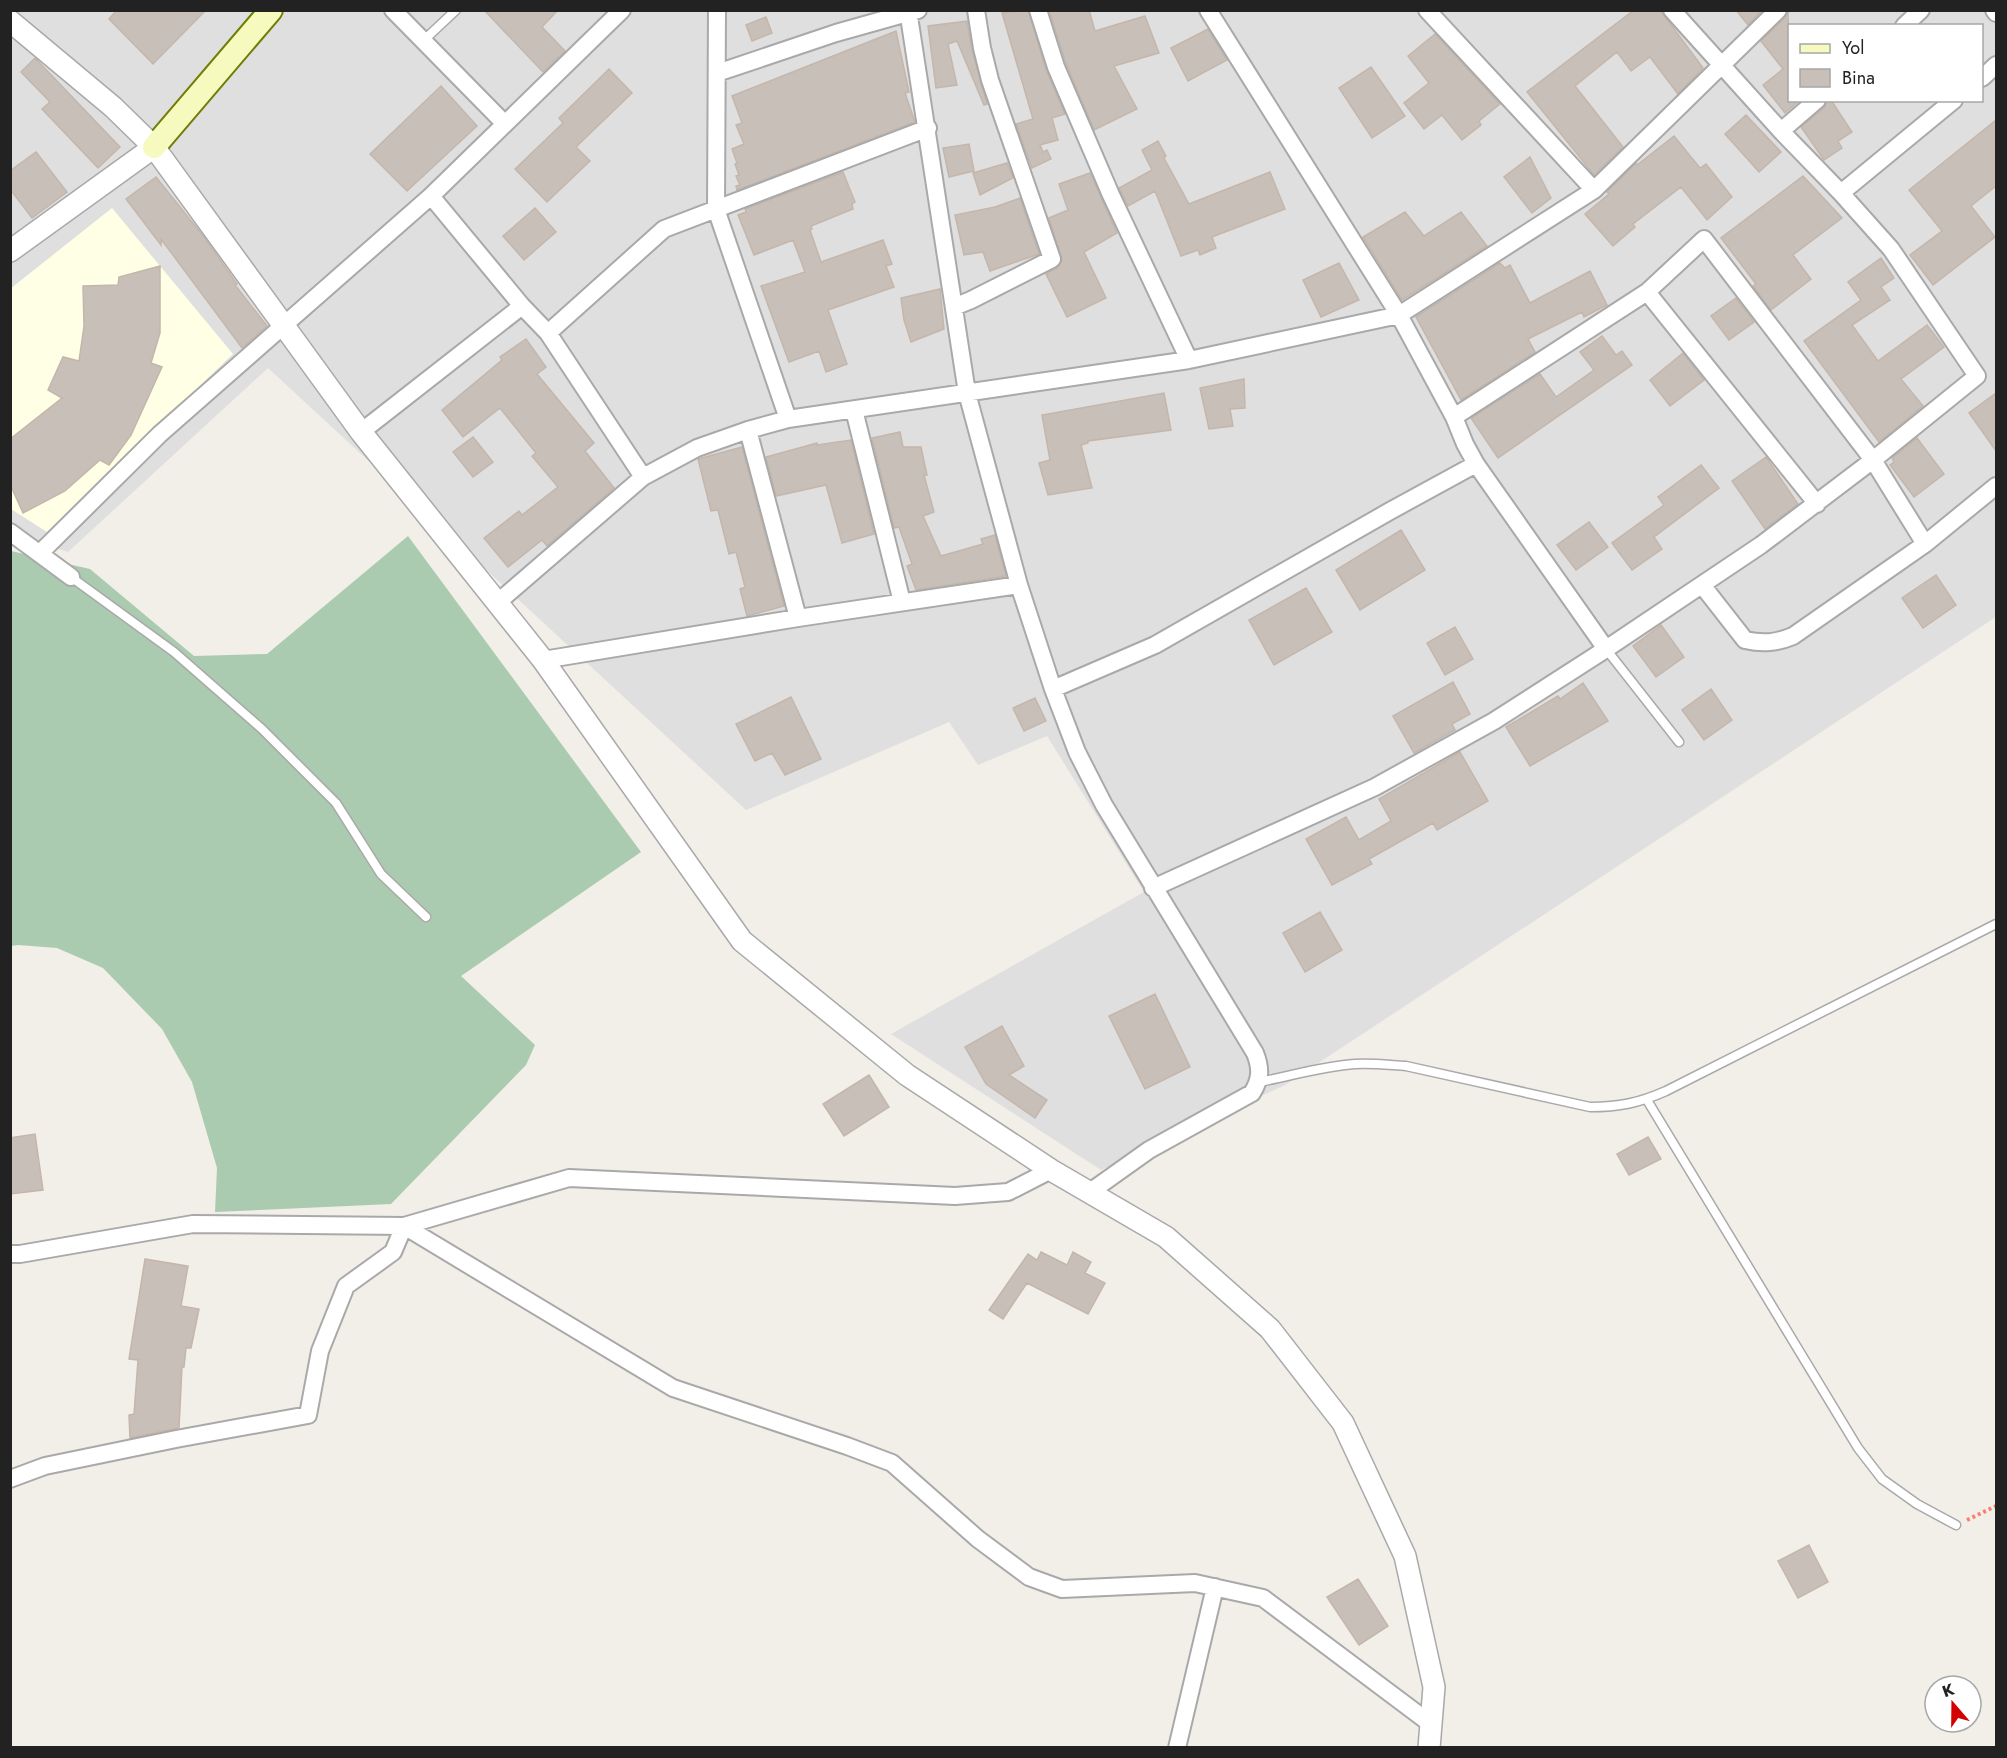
<svg xmlns="http://www.w3.org/2000/svg" width="2007" height="1758" font-family="Jost,sans-serif">
<style>
.residential{fill:#e0dfdf;fill-rule:evenodd}
.education{fill:#ffffe5}
.cemetery{fill:#aacbaf}
.building{fill:#c7bfb8;stroke:#c4b6ab;stroke-width:1.5}
.lines{fill:none;stroke-linecap:round;stroke-linejoin:round}
.service-casing{stroke:#a9a9a9;stroke-width:11}
.minor-casing{stroke:#a9a9a9;stroke-width:20}
.tertiary-casing{stroke:#a9a9a9;stroke-width:24}
.secondary-casing{stroke:#707d05;stroke-width:26}
.path{stroke:#fa8072;stroke-width:4;stroke-dasharray:3 3;stroke-linecap:butt}
.service{stroke:#fff;stroke-width:8}
.minor{stroke:#fff;stroke-width:16}
.tertiary{stroke:#fff;stroke-width:21}
.secondary{stroke:#f7fabf;stroke-width:22}
</style>
<rect width="100%" height="100%" fill="#f2efe9"/>
<path class="residential" d="M11,11H1996V617L1285,1085L1101,1170L891,1034L1144,892L1047,736L978,765L949,722L746,810L268,368L68,552L11,534ZM1790,26H1982V100H1790Z"/>
<path class="education" d="M112,208L233,354L47,532L11,509L10,289Z"/>
<path class="cemetery" d="M408,536L641,852L461,976L535,1045L526,1065L391,1204L215,1212L217,1168L192,1082L162,1029L103,968L57,948L18,945L11,946V551L90,569L194,656L267,654Z"/>
<path class="building" d="M117,10H206L153,64L109,19Z
M484,10H558L542,27L565,51L543,72Z
M1028,10L1046,70L1065,114L1052,118L1058,140L1040,145L1043,152L1047,150L1051,159L1032,168L1016,124L1033,119L1002,13Z
M1049,10H1089L1095,31L1145,16L1159,53L1114,66L1137,109L1094,130L1066,63Z
M1634,10H1660L1703,68L1678,94L1650,57L1631,71L1617,52L1575,86L1623,147L1594,175L1527,92Z
M1736,10H1762L1748,25Z
M1788,10L1790,100H1800L1785,113L1763,85L1783,69L1761,41L1785,18Z
M766,17L772,33L752,41L746,25Z
M967,21L972,50L987,104L984,105L957,41L948,44L957,85L936,88L928,26Z
M1208,29L1227,60L1188,81L1171,48Z
M896,31L909,92L905,93L915,122L737,190L736,186L740,185L736,176L739,175L735,164L737,163L732,149L744,144L736,125L742,123L732,96Z
M1435,34L1500,104L1479,121L1481,125L1462,140L1442,115L1424,129L1404,103L1429,83L1408,56Z
M35,58L120,147L98,168L42,109L50,102L21,72Z
M1371,67L1405,116L1372,138L1339,88Z
M609,69L632,93L576,147L590,161L547,202L515,169L563,123L559,118Z
M441,86L477,126L407,191L370,154Z
M1827,100H1831L1852,132L1838,141L1842,148L1824,160L1801,127L1824,108Z
M1746,115L1781,152L1759,172L1725,134Z
M1996,120V186L1971,206L1995,237L1933,285L1910,255L1942,231L1909,190Z
M1674,136L1700,168L1706,164L1732,197L1707,220L1681,187L1633,224L1635,227L1613,246L1585,214L1609,194L1607,192L1636,163L1637,165Z
M1158,141L1166,156L1164,158L1189,204L1270,172L1285,209L1212,237L1216,248L1200,255L1198,250L1181,256L1155,191L1128,206L1119,188L1152,170L1142,150Z
M969,144L974,171L949,177L943,148Z
M36,152L67,192L32,218L10,189V171Z
M1530,157L1551,198L1532,213L1504,177Z
M1007,163L1013,178L980,195L973,173Z
M843,172L855,202L852,204L853,209L811,226L812,229L810,230L821,262L883,240L892,264L886,266L894,287L828,310L847,364L826,372L819,351L789,362L761,286L805,272L793,240L754,255L738,215L746,212L745,209Z
M1090,173L1117,233L1084,252L1106,298L1067,317L1046,274L1057,268L1062,260L1049,218L1068,210L1059,184Z
M1803,176L1842,218L1793,255L1811,279L1771,310L1753,286L1756,284L1721,238Z
M156,177L204,237L237,284L235,285L267,326L242,348L161,239V245L126,199Z
M1020,198L1039,254L990,271L983,252L964,255L955,215L995,207Z
M535,208L556,232L524,260L503,236Z
M1405,212L1424,236L1461,212L1487,246L1402,300L1363,237Z
M1881,258L1894,278L1881,287L1890,300L1852,325L1878,361L1927,325L1944,347L1901,379L1923,406L1879,442L1804,341L1861,300L1848,282Z
M1339,263L1359,300L1321,317L1303,280Z
M1500,263L1505,268L1510,265L1530,303L1590,271L1607,305L1584,317L1582,312L1528,339L1535,352L1461,400L1416,317Z
M160,266V333L151,363L162,367L131,435L109,465L100,460L65,491L23,513L10,484V439L62,398L48,390L63,357L79,361L84,326L83,286L118,285L119,277Z
M940,289L944,329L911,342L904,320L901,298Z
M1736,298L1754,322L1729,340L1711,316Z
M1602,336L1616,355L1622,351L1632,365L1498,458L1471,418L1540,374L1556,397L1594,370L1580,352Z
M526,339L546,367L537,374L594,443L585,451L614,488L547,546L542,540L508,567L484,538L519,511L522,515L558,487L532,456L536,453L500,408L463,437L442,410L502,360L500,357Z
M1683,353L1704,380L1670,406L1650,380Z
M1244,379L1245,408L1230,409L1233,426L1209,429L1200,388Z
M1164,393L1171,430L1088,441V443L1081,445L1092,488L1048,495L1039,463L1050,460L1042,415Z
M1996,393V451L1969,413Z
M900,432L903,447H921L927,475H924L934,512L923,516L941,556L983,544L981,539L995,535L1006,576L916,590L907,566L912,564L899,527L894,528L872,438Z
M473,437L493,462L473,477L453,452Z
M1917,438L1944,474L1914,497L1890,465L1894,462L1892,458Z
M851,440L874,534L842,543L826,485L776,496L766,457L817,443V445Z
M742,447L784,606L747,616L740,589L745,587L736,552L729,554L718,510L711,511L698,459Z
M1766,457L1798,504L1765,529L1732,481Z
M1701,465L1719,488L1654,537L1662,549L1632,570L1612,543L1664,505L1658,497Z
M1589,522L1608,547L1576,570L1557,545Z
M1401,530L1425,570L1360,610L1336,570Z
M1936,575L1956,605L1923,628L1902,598Z
M1306,588L1332,632L1274,665L1249,620Z
M1661,625L1684,657L1656,677L1633,646Z
M1455,627L1473,659L1445,675L1427,643Z
M1453,682L1470,714L1452,724L1455,730L1414,753L1393,716Z
M1583,683L1608,721L1530,766L1506,727L1558,696L1560,699Z
M1711,689L1732,720L1704,740L1682,710Z
M791,697L821,759L785,775L772,753L755,761L736,724Z
M1035,698L1046,721L1024,731L1013,708Z
M1460,752L1488,801L1437,830L1433,823L1369,859L1372,864L1332,885L1306,839L1346,817L1359,840L1391,821L1379,799Z
M1320,912L1342,950L1305,972L1283,933Z
M1155,994L1190,1067L1145,1089L1109,1016Z
M1002,1026L1024,1066L1009,1075L1047,1100L1035,1118L986,1084L965,1047Z
M869,1075L889,1107L844,1136L823,1104Z
M35,1134L43,1190L10,1194V1138Z
M1648,1137L1661,1159L1629,1175L1617,1154Z
M1041,1252L1067,1265L1073,1252L1091,1262L1085,1273L1105,1283L1088,1314L1027,1283L1003,1319L989,1310L1028,1254L1037,1260Z
M145,1259L188,1266L181,1306L199,1309L191,1348H186L184,1367H182L179,1428L130,1438L129,1415L134,1414L138,1360L129,1359Z
M1809,1545L1828,1582L1798,1598L1778,1561Z
M1358,1579L1388,1626L1359,1645L1327,1597Z"/>
<g class="lines">
<defs>
<path id="service" d="M423,41L456,10
M71,577L174,652L262,729L336,803L381,874L426,917
M1606,649L1679,742
M1259,1082C1291,1076 1323,1066 1355,1064C1372,1063 1389,1065 1406,1066L1590,1107C1619,1107 1639,1103 1666,1091L1996,924
M1647,1100L1858,1448L1882,1479L1917,1504L1956,1525"/>
<path id="minor" d="M393,10L505,124
M717,10L716,209L788,419
M908,10L967,393L1019,585L1053,689L1077,752L1104,805L1255,1053C1261,1068 1261,1079 1252,1093L1149,1150L1090,1192
M1038,10L1056,67L1111,195L1189,360
M1208,10L1399,315L1454,417L1465,444L1476,464L1606,649
M1427,10L1594,190
M1994,10L1996,13
M1904,26L1921,10
M717,73L836,33L918,10
M1982,78L1996,65
M1781,131L1817,100
M1841,193L1954,100
M431,196L522,306L548,333L643,477
M1647,292L1817,504
M954,307L971,300L1052,259L990,80L982,48L976,10
M548,333L664,229L928,128
M854,410L902,602
M1454,417L1647,292L1704,239L1873,460L1925,544
M748,430L798,618
M361,432L522,306
M10,532L71,577
M40,553L160,434L431,196L622,10
M1702,585L1745,640C1763,644 1776,643 1793,636L1925,544L1996,486
M497,603L643,477L697,448L748,430L788,419L1189,360L1399,315L1594,190L1778,10
M543,660L798,618L1019,585
M1053,689L1155,645L1390,511L1476,464
M1153,888L1375,787L1494,721L1606,649L1761,545L1873,460L1977,376L1891,249L1841,193L1781,131L1672,10
M10,1254H20L193,1224L404,1226L569,1178L955,1196L1008,1192L1051,1170
M10,1479L45,1466L176,1439L308,1415L320,1351L346,1286L393,1252L404,1226L673,1388L847,1446L892,1463L978,1539L1029,1577L1062,1589L1195,1583L1263,1598L1431,1724
M1177,1748L1215,1587"/>
<path id="tertiary" d="M10,21L113,107L154,147L361,432L543,660L742,941L907,1075L1051,1170L1166,1237L1270,1329L1343,1423L1405,1556L1434,1687L1429,1748
M10,251L154,147"/>
<path id="secondary" d="M154,147L271,10"/>
</defs>
<use href="#service" class="service-casing"/>
<use href="#minor" class="minor-casing"/>
<use href="#tertiary" class="tertiary-casing"/>
<use href="#secondary" class="secondary-casing"/>
<path class="path" d="M1967,1520L1996,1506"/>
<use href="#service" class="service"/>
<use href="#minor" class="minor"/>
<use href="#tertiary" class="tertiary"/>
<use href="#secondary" class="secondary"/>
</g>
<rect width="2007" height="1758" fill="none" stroke="#222222" stroke-width="24"/>
<rect x="1788" y="24" width="195" height="78" fill="#ffffff" stroke="#a7a7a7" stroke-width="1.5"/>
<rect x="1800" y="44" width="30" height="9" fill="#f7fabf" stroke="#a7a7a7" stroke-width="1.5"/>
<text x="1842" y="54" font-size="18" fill="#222222">Yol</text>
<rect x="1800" y="69" width="30" height="18" fill="#c7bfb8" stroke="#a7a7a7" stroke-width="1.5"/>
<text x="1842" y="84" font-size="18" fill="#222222">Bina</text>
<g transform="translate(1953 1704) rotate(340)"><circle r="28" fill="#ffffff" stroke="#a7a7a7" stroke-width="1.5"/>
<path d="M0-4.5L10 22L0 15L-10 22Z" fill="#d40000"/>
<text y="-9" font-size="16" font-weight="bold" text-anchor="middle" fill="#222222">K</text>
</g>
</svg>
